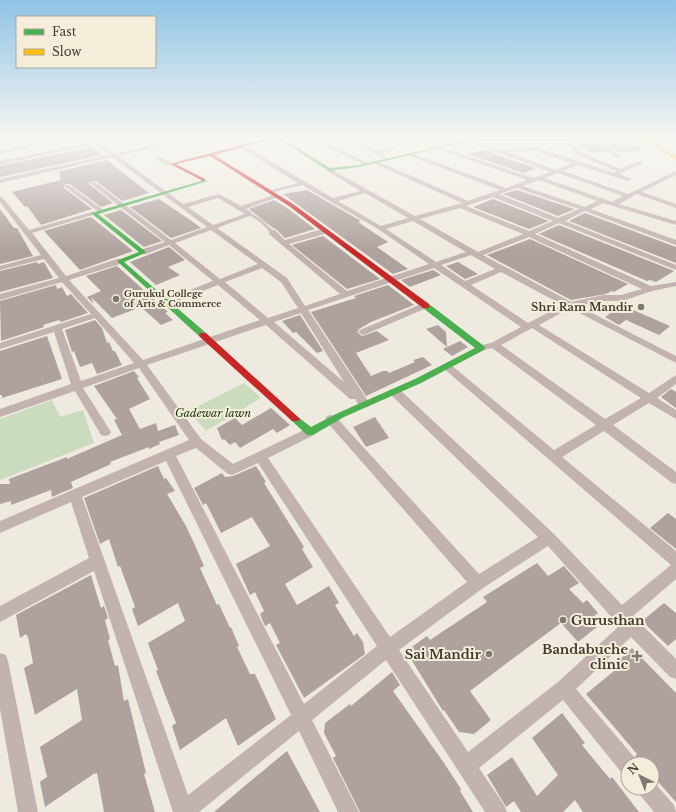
<svg xmlns="http://www.w3.org/2000/svg" width="676" height="812" font-family="'Libre Baskerville',serif">
<style>
.green{fill:#cadbbe}
.building{fill:#afa29e}
.lines{fill:none;stroke-linecap:round;stroke-linejoin:round}
.lane{fill:#c2b2b0;fill-rule:evenodd}
.street{fill:#c2b2b0;fill-rule:evenodd}
.fast{fill:#4caf50;fill-rule:evenodd}
.slow{fill:#ffc107;fill-rule:evenodd}
.jam{fill:#c62828;fill-rule:evenodd}
.poi-dot{fill:#7c7970;stroke:#f4edd9;stroke-width:1.5}
.labels{text-anchor:middle;stroke-width:4;stroke-linejoin:round;paint-order:stroke}
.far-poi-label{font-size:9px;font-weight:bold;fill:#3f3c34;stroke:#f4edd9;text-anchor:start}
.poi-label{font-size:11px;font-weight:bold;fill:#3f3c34;stroke:#f4edd9;text-anchor:end}
.park-label{font-size:11px;font-style:italic;fill:#153708;stroke:#f4edd9}
.near-poi-label{font-size:13px;font-weight:bold;fill:#3f3c34;stroke:#f4edd9;text-anchor:end}
</style>
<rect width="100%" height="100%" fill="#eeeadf"/>
<path class="green" d="M244,383L261,398L206,431L189,411Z
M52,400L60,417L83,410L94,443L0,480V419Z"/>
<path class="building" d="M579,142H598L608,152H590Z
M607,142H634L643,151L618,152Z
M91,147L102,155L0,177V166Z
M486,150L502,157L536,168L524,173L467,154Z
M107,160L149,193L122,201L96,181L90,182L89,184L113,203L101,207L70,184H65L64,188L92,209L41,225L27,206L25,207L12,192L61,180L59,172L52,173Z
M307,190L361,221L358,222L388,242L377,247L408,269L393,274L283,194Z
M517,190L574,209H575L558,216L503,194Z
M159,199L189,219L201,228L171,238L130,207Z
M493,199L549,221L529,229L473,207Z
M274,200L287,208L315,229L285,238L276,229L273,228L249,209Z
M0,209L14,228H17L33,256L0,264Z
M121,210L162,241L144,247L104,215Z
M585,213L676,247V263L569,221Z
M91,217L133,251L80,270L44,231Z
M559,225L674,271L656,282L650,280L647,281L539,234Z
M323,236L380,279L347,289L292,245Z
M530,239L628,284L614,292L612,291L606,294L571,300L487,255Z
M169,247L185,260L168,267L180,275L173,278L156,285L130,262Z
M37,262L38,264L44,262L53,278L0,292V271Z
M458,262L478,274L465,279L446,266Z
M117,266L168,312L165,313L173,320L161,325L141,307L112,318L91,297L94,304L87,297L101,291L86,276Z
M433,270L441,275L410,287L401,280Z
M56,285L57,289L62,287L67,296L71,294L88,313L61,322L59,320L43,325L44,327L1,341L0,301Z
M388,285L414,305L371,322L359,329L357,332L362,336L377,331L389,340L356,353L371,376L383,371H387L389,373L415,362L413,360L423,357L432,365L366,396L311,312L356,298L354,296Z
M622,305L640,313L670,326L659,335L626,320L619,325L605,317Z
M300,315L323,351L317,353L296,332L293,333L282,321Z
M95,320L102,328L107,343L109,342L113,351H115L122,365L97,374L92,363L80,367L74,351L72,352L65,330Z
M438,325L446,332L447,347L460,341L468,347L452,356L443,349L447,347L426,329Z
M47,336L62,379L2,398V395H0V351Z
M134,371L139,377L137,378L150,399L129,409L140,429L156,423L158,431L175,425L179,435L159,442L160,444L149,449V447L110,462L111,464L71,482L73,488L61,493L52,497L51,490L11,505V501L0,504V484H10L9,479L67,457V459L122,435L114,420L117,419L94,386Z
M671,389L676,392V408L661,397Z
M271,408L290,425L277,433L273,429L240,448L235,442L230,445L224,439L222,440L217,428L235,418L242,425Z
M375,417L389,438L366,447L353,427Z
M158,466L164,479L166,478L175,491L167,494L186,526L194,543L204,566L200,568L217,605L219,604L230,628L231,627L239,646L237,647L250,674H255L276,719L238,746L226,718L180,750L172,726L176,723L156,671L158,670L148,643L185,621L178,603L138,626L132,609L135,607L120,566L118,567L109,539L100,544L84,498Z
M256,466L266,482L264,483L304,547L302,549L313,567L285,584L297,605L329,586L339,603L335,605L354,636L357,633L363,642L365,654L304,698L276,645L280,643L270,623L265,626L260,614L264,611L255,592L250,595L236,564L270,546L252,517L221,533L206,503L203,505L194,488L222,473L225,477L233,476Z
M668,513L676,519V549L650,528Z
M537,563L548,576L564,566L579,583L569,589L583,603L587,600L598,613L590,619L597,627L578,642L561,623L511,660L470,691L491,720L474,734L459,732L444,710L443,711L406,651L427,636L430,640L487,602L483,597Z
M91,575L101,608L104,606L108,618L105,620L110,639L108,640L115,666L118,665L124,701L128,699L146,773L144,774L155,812H104L97,773L95,774V773L45,807L40,782L47,777L40,747L82,720L77,689L35,715L24,668L33,663L28,637L26,634L20,638L16,615Z
M664,603L676,613V639L668,646L642,621Z
M632,648L676,693V802L652,775V764H642L635,756L637,754L586,694L614,671L611,668Z
M392,672L400,685L393,691L444,763L461,789L460,791L473,812H360L333,758L336,756L324,733L325,723L350,704L351,706Z
M562,713L585,743L582,745L610,779L612,777L639,812H583L575,800L563,812H521L514,801L506,807L487,775L512,757L537,796L558,775L532,738Z
M287,751L320,812H214L247,784Z"/>
<g class="lines">
<path class="lane" d="M249,213C258,215 266,224 273,231V233H271L260,222L249,215Z"/>
<path class="street" d="M0,137H5L18,147L64,137H74L0,154V150L13,148Z
M86,137H92L97,141L115,137H125L100,143L114,154L187,137H197L118,156L183,204L219,194L241,206L274,195H278V197L246,209L252,213V215L217,228L287,278L305,306L340,294L269,234V230H275L285,240L322,229H328V233L289,244L347,291L429,264L378,229L302,185L269,193V191L298,183L239,147V145H243L333,198L360,191L327,171V169L329,168L415,216L462,203L373,163V161H377L468,201L500,190L407,155V153H411L506,188L527,180L435,148L440,147L533,178L550,172L467,141L472,140L502,151L535,147L614,173L616,171L576,154L562,137H567L580,152L620,169L639,161H643V163L619,174L630,178L631,179L628,181L577,165L563,171L628,194L676,171V175L642,192L676,204V208L637,194L619,204L676,221V225L603,203L591,209L676,240V245L585,211L565,221L676,265V270L559,223L535,234L651,286L676,282V286L652,291L622,301H603L578,306L676,356V363L570,308L539,325L649,393L676,375V384L657,398L676,410V419L649,403L613,425L676,472V484L672,483L604,431L562,457L676,551V579L633,616L676,659V679L670,677L631,637L576,689L635,758L637,764H628V774L621,772L563,700L479,768L504,805L507,812H485L386,660L312,720L359,812H338L299,731L199,812H173L94,571L0,622V606L89,558L71,502L0,533V521L189,440L139,368L83,388L111,432L109,435L105,436L101,435L75,391L0,417V409L71,384L54,332L0,349V343L91,314L62,282L0,300V294L59,278L44,259L0,270V266L41,255L0,202V196L2,197L29,230L92,212H96V214L32,233L66,276L117,259H123V263L69,280L143,360L260,320L218,285L170,304H164L163,302L164,300L213,281L169,245L146,254H140V250L165,242L90,183L95,182L171,240L207,227L112,157L0,183V179L109,155L95,144L0,165V161L92,142ZM535,151L572,163L556,170L507,152ZM558,173L623,196L612,202L544,178ZM539,180L597,201L585,207L523,186ZM517,188L579,209L558,218L499,194ZM365,193L408,218L381,226L338,201ZM493,197L553,221L529,231L466,206ZM218,198L245,214L213,225L188,207ZM460,208L523,234L478,252L420,219ZM413,221L466,252L436,262L386,229ZM211,230L258,264L220,279L175,243ZM529,237L642,289L621,295H603L571,302L483,255ZM471,255L495,269L465,281L441,265ZM262,268L281,282L298,308L268,318L225,282ZM434,268L521,327L491,343L478,346L476,348L478,350L481,351L492,348L596,425L554,450L451,365H443L442,367L671,565L622,605L554,534L399,389H391L390,392L391,395L538,537L479,574L335,416L331,415L327,416L325,419L327,422L467,582L390,637L268,458L314,435L316,432L314,429L310,428L306,429L233,464L201,439L147,365L266,325L350,399H355L360,407H368L369,404L368,401L308,310ZM501,272L563,305L528,323L471,285ZM301,313L344,382L274,322ZM95,318L134,363L81,381L62,329ZM532,328L641,398L605,419L501,345ZM196,448L228,474L232,475L258,463L377,646L304,704L176,456ZM166,461L291,715L188,795L82,497ZM548,546L615,621L617,628L558,682L468,752L399,650L483,588Z
M306,137H313L370,164L365,165Z
M344,137H350L377,151L422,137H430L381,153L386,156L383,158Z
M594,137H599L620,156V158H616Z
M158,156L175,164L172,166L164,164L156,159L155,158Z
M65,185H69L103,210V212H99L65,187Z
M426,302L430,305L429,307L366,334L363,335L358,332L360,330Z
M0,653L6,655L8,661L38,812H18L0,709Z
M652,780L674,805L676,812H654L640,795L637,788H652Z"/>
<path class="fast" d="M275,137H280L330,168L359,165L473,139L475,140L359,167L329,171Z
M201,179L208,181L98,214L145,251V253L124,262L206,333L207,335L203,337H200L118,262V260L139,252L91,213L201,181Z
M423,304H429L484,346L485,348L484,350L421,383L344,417L313,435H307L292,421L290,419L292,417H298L311,427L338,413L415,379L475,348L423,308Z"/>
<path class="slow" d="M643,137H648L676,157V160Z"/>
<path class="jam" d="M271,137H279L214,155L293,204L429,304V308H423L289,206L210,156L176,164L205,179V180L203,181L170,164Z
M485,138H656L658,139L656,140L473,141L471,140Z
M200,333H206L298,417L300,419L298,421H292L200,337L199,335Z"/>
</g>
<linearGradient id="sky" x2="0" y2="1"><stop stop-color="#8fc4e6"/><stop offset="0.55" stop-color="#f7f6f1"/><stop offset="1" stop-color="#f7f6f1" stop-opacity="0"/></linearGradient>
<rect width="676" height="251" fill="url(#sky)"/>
<g class="poi-dot">
<circle cx="116" cy="299" r="4"/>
<circle cx="641" cy="307" r="4"/>
<circle cx="563" cy="620" r="4"/>
<circle cx="489" cy="654" r="4"/>
<path d="M635 650h4v4h4v4h-4v4h-4v-4h-4v-4h4z"/>
</g>
<g class="labels">
<g class="far-poi-label">
<text x="124" y="297">Gurukul College<tspan x="124" dy="10">of Arts &amp; Commerce</tspan></text>
</g>
<g class="poi-label">
<text x="633" y="311">Shri Ram Mandir</text>
</g>
<g class="park-label">
<text x="213" y="417">Gadewar lawn</text>
</g>
<g class="near-poi-label">
<text x="571" y="625" text-anchor="start">Gurusthan</text>
<text x="628" y="654">Bandabuche<tspan x="628" dy="15">clinic</tspan></text>
<text x="481" y="659">Sai Mandir</text>
</g>
</g>
<rect x="16" y="16" width="140" height="52" fill="#f4edd9" stroke="#aca697"/>
<rect x="24" y="29" width="20" height="6" fill="#4caf50" stroke="#aca697"/>
<text x="52" y="36" font-size="12" fill="#3f3c34">Fast</text>
<rect x="24" y="49" width="20" height="6" fill="#ffc107" stroke="#aca697"/>
<text x="52" y="56" font-size="12" fill="#3f3c34">Slow</text>
<g transform="translate(640 776) rotate(317)"><circle r="19" fill="#f4edd9" stroke="#aca697"/>
<path d="M0-3L7 15L0 10L-7 15Z" fill="#7c7970"/>
<text y="-6" font-size="11" font-weight="bold" text-anchor="middle" fill="#3f3c34">N</text>
</g>
</svg>
